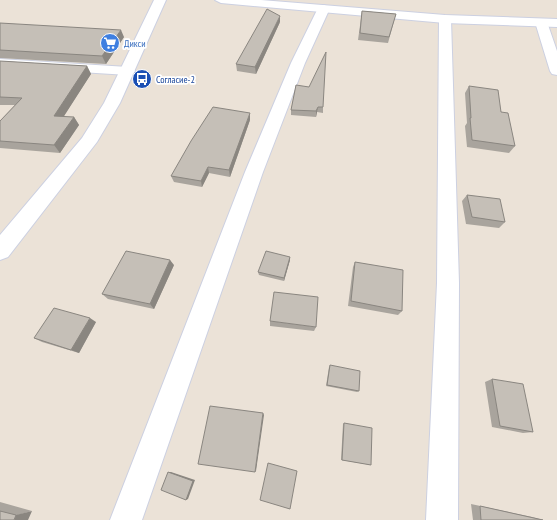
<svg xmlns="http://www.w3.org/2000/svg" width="557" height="520" font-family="'PT Sans Narrow',sans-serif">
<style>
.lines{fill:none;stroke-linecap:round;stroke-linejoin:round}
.street-casing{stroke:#ccd0e1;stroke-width:2}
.secondary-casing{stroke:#ccd0e1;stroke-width:2}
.street{fill:#fff;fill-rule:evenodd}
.secondary{fill:#fff;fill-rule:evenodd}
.wall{fill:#a9a49d}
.shaded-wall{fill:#8a8680}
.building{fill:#c5bfb7;stroke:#8a8680}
.labels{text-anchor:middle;stroke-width:3.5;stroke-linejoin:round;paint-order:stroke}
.far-shop-label{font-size:10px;fill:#366cbe;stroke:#fff;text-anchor:start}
.far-transit-label{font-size:10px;fill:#164399;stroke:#fff;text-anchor:start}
</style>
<rect width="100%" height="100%" fill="#ebe2d7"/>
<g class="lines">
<defs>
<path id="street" d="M324,5L330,8L305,63L263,172L142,520H110L245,172L291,63L318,8Z
M445,16L449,17L451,19L459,283L458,520H426L437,283L439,19L441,17Z
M541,19L545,20L547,22L557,51V75L552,74L550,71L535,22L537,20Z
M0,59L128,67L133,68L135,71L133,74L128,75L0,67Z"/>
<path id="secondary" d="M154,0H166L120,103L97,142L8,257L0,260V235L82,138L104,103Z
M215,0H261L445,15L557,19V27L445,23L221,3Z"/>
</defs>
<use href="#street" class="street-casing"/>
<use href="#secondary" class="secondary-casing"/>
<use href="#street" class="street"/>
<use href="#secondary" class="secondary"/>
</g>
<path class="wall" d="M362,11L396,14L388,43L358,40Z
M280,22L256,74L237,71L236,64Z
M0,23L124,37L106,64L0,58Z
M0,61L87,66L91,74L63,117H74L79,125L60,153L0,148V121L15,105H0Z
M296,85L323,107V113L317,112L316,117L291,115V110Z
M469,86L501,112L515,146L509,153L467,147L465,126L467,123L465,93Z
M250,120L230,177L209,173L202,187L174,182L171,176Z
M467,195L505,222L499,228L466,224L462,201Z
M290,257V260L284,281L259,275L258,272Z
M355,262L402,311L398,315L348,306L353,267Z
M174,265L154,309L108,299L102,294Z
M270,321L316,327L314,331L270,326Z
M96,322L79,353L42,342L34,338Z
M330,365L359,391L357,392L326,386L329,367Z
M492,379L533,432L523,433L492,427L485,382Z
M344,423L371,465L341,460L343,424Z
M0,502L32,511L0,520Z
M471,504L532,517L543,520H473Z"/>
<path class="shaded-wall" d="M280,16V22L256,74L255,67Z
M121,30L124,37L106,64L102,56Z
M87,66L91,74L59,124L54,116Z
M318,107L316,117V111Z
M250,113V120L230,177L229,170Z
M74,117L79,125L60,153L54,145Z
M208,167L209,173L202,187L201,181Z
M290,257V260L284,281V278Z
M170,260L174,265L154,309L150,304Z
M90,318L96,322L79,353L71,350Z
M263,413L264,415L256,471L255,472Z
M168,472H171L195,480L188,499L186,500Z
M32,511L28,520H14L16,515Z"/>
<path class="building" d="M267,9L280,16L255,67L236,64Z
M362,11L396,14L389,37L360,33Z
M0,23L121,30L102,56L0,50Z
M326,52L323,107H318L316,111L291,110L296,85L309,87Z
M0,61L87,66L54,116L74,117L54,145L0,141V121L22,98L0,97Z
M469,86L498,90L501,112L508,113L515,146L472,140L470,118H471Z
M213,107L250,113L229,170L208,167L201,181L171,176L191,141Z
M467,195L500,199L505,222L472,217Z
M126,251L170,260L150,304L102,294Z
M266,251L290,257L284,278L258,272Z
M355,262L403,270L402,311L351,301Z
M274,292L318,297L316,327L270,321Z
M54,308L90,318L71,350L34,338Z
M330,365L360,371L359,391L327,385Z
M492,379L523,384L533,432L500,426Z
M210,406L263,413L255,472L198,464Z
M344,423L372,428L371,465L342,460Z
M268,463L297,471L290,509L260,500Z
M168,472L193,481L186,500L161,490Z
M480,506L543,520H481Z
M0,511L16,515L14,520H0Z"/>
<defs>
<symbol id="supermarket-disc" viewBox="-11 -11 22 22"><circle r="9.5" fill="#3f7fe0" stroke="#fff"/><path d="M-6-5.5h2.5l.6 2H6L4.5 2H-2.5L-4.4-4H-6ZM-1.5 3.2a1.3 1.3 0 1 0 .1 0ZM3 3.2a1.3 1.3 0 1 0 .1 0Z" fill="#fff"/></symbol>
<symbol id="bus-disc" viewBox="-11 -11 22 22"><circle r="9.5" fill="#1a4fb4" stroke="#fff"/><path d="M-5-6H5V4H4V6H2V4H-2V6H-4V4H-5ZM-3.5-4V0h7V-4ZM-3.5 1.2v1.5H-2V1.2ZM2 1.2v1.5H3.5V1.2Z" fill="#fff"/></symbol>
</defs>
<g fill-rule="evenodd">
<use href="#supermarket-disc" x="99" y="32" width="22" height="22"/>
<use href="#bus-disc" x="131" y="68" width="22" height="22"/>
</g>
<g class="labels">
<g class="far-shop-label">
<text x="124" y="47">Дикси</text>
</g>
<g class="far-transit-label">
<text x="156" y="83">Согласие-2</text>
</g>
</g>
</svg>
